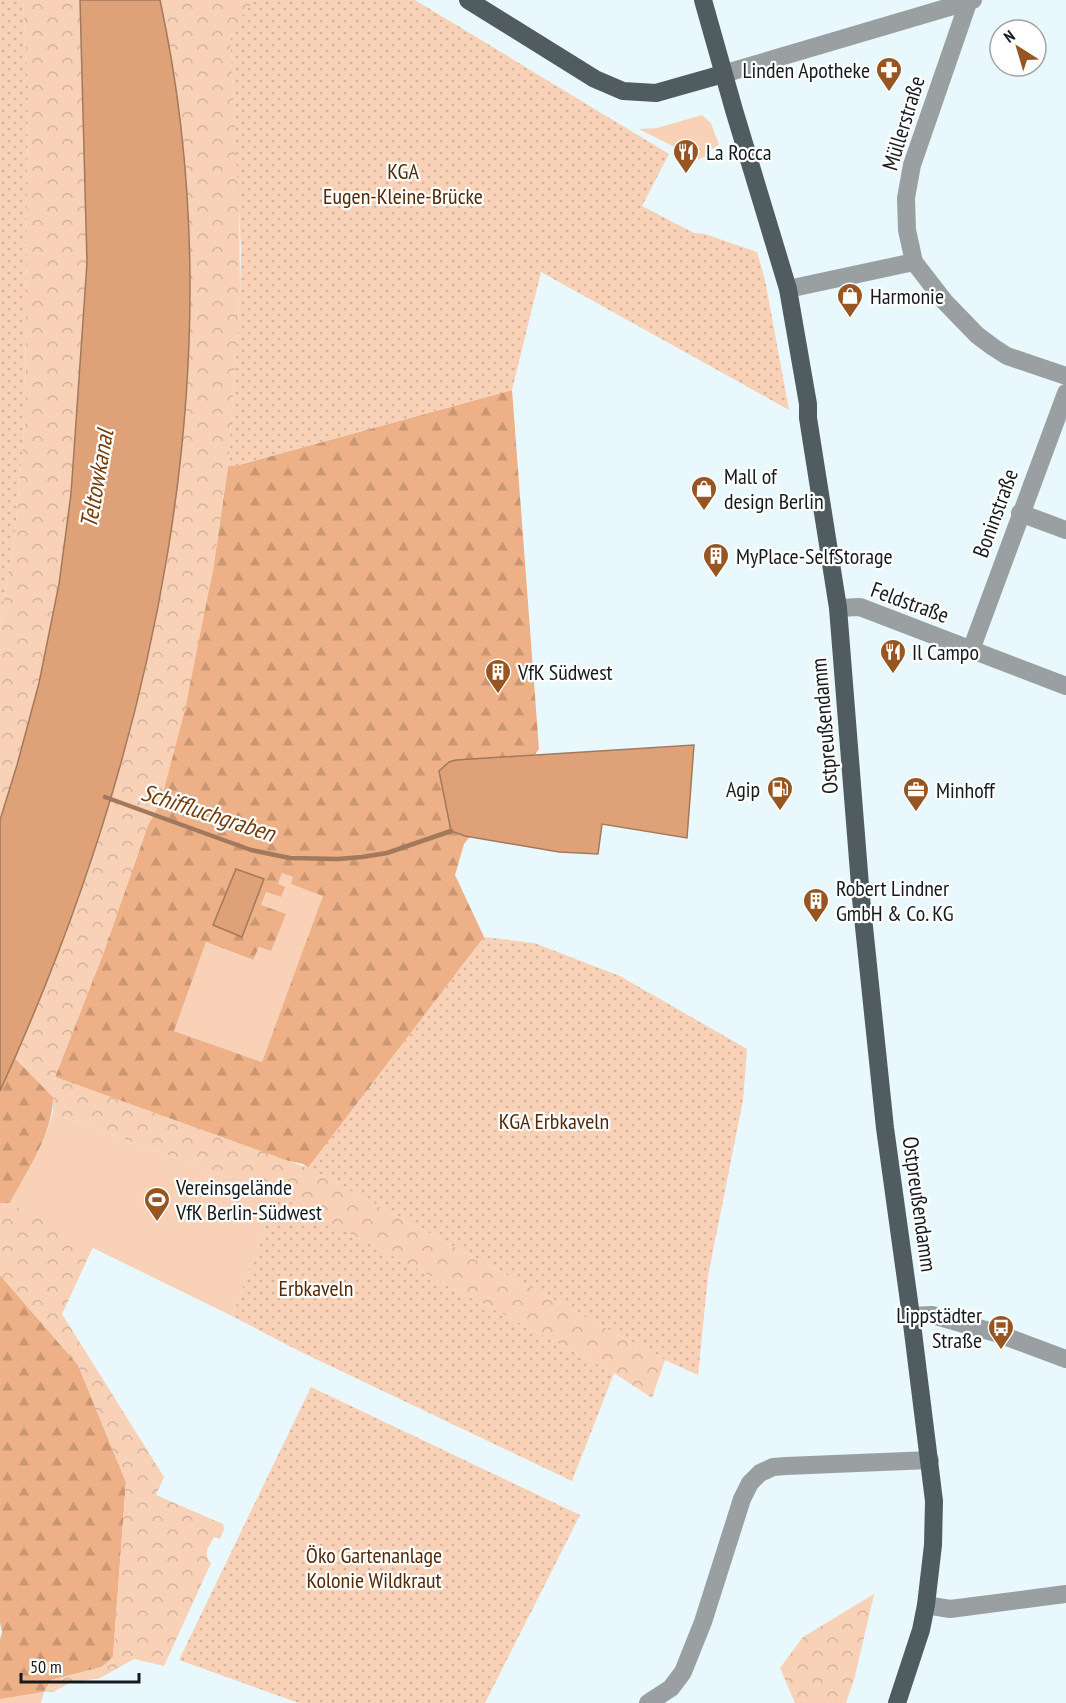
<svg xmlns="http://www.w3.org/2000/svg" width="1066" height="1703" font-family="'PT Sans Narrow',sans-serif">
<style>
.grass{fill:#f8d1b6}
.forest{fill:url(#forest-firs);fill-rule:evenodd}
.park{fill:url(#park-crowns)}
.garden{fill:url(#garden-dots)}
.water{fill:#dea178;stroke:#a2795c;stroke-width:1.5}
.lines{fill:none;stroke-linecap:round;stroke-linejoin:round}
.stream{stroke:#a2795c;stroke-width:4.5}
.minor{stroke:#9aa0a2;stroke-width:18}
.major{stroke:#505c5f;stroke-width:18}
.labels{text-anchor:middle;stroke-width:4.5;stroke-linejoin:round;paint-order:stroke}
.poi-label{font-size:22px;fill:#151b1c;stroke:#fff;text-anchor:start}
.street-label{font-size:22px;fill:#151b1c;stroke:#fff}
.park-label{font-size:22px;fill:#512908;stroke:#fff}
.water-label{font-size:24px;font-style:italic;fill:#743c0b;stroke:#fff}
</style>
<defs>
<pattern id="forest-firs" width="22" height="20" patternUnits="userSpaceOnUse" patternTransform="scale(1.5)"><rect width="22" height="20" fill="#eeb086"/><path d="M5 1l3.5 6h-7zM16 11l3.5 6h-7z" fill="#cb9773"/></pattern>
<pattern id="park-crowns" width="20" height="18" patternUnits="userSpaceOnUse" patternTransform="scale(1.5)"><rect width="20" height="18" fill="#f8d1b6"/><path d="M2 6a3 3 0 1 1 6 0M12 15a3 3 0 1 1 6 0" fill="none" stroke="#d4b39c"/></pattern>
<pattern id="garden-dots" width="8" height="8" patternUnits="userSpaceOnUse" patternTransform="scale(1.5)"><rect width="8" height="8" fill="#f8d1b6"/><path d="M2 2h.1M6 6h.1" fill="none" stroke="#d4b39c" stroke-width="1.8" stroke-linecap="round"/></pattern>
</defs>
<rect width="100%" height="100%" fill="#e8f8fd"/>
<path class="grass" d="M702,115L711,123L719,145L706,152L707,156L698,159L639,129L657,128Z
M282,873L293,877L292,884L324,896L262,1062L174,1031L206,942L252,960L259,947L271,951L261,905L266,892L281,897L278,884Z
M53,1113L277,1195L232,1316L85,1244L10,1203L47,1131Z
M44,1692L41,1703H0V1699Z"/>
<path class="forest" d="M512,390L539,749L464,844L455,875L484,937L308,1168L303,1164L284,1160L55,1077L103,954L148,825L161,801L213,570L228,466H235ZM282,873L293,877L291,884L323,896L262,1062L174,1031L206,942L253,960L259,947L271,951L286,914L261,905L266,892L281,897L285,887L278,884Z
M15,1058L53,1097C53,1134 27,1170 10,1203H0V1091Z
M0,1275L78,1365L126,1482L113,1657L102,1667L51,1680L44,1692L0,1699V1640L2,1632L0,1623Z"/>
<path class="park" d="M23,0H80L87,263L71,494L59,584L39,683L17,765L0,819V621L15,533L25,419L28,83Z
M160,0H255L230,32L239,198L240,297L228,466L213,570L185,710L161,801L148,825L103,954L55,1077L308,1168L665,1360L652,1398L614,1373L277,1195L53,1113V1097L15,1058C41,993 70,928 92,860C181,584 222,286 160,0Z
M0,1203H10L93,1247L62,1314L164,1477L156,1495L223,1524L224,1529L220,1539L214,1537C209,1546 202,1554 211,1563L164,1666L134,1659L100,1678L70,1683L53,1692H44L51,1680L102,1667L113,1657L126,1482L78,1365L0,1275Z
M874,1594L855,1676L846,1703H795L780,1668L803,1637Z"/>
<path class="garden" d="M0,0H23L28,83L25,419L15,533L0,621Z
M255,0H415L669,154L642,206L694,233L705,234L757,252L765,280L789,410L541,272L512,390L235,466H228L240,297L241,250L230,31Z
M484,937L534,943L620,976L747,1049L743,1100L708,1276L698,1375L665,1360L308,1168Z
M277,1195L614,1373L572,1481L299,1351L232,1316Z
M311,1387L580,1515L485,1703H299L179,1660Z"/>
<path class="water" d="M80,0H160C239,365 153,756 0,1091V820L17,765L39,683L59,584L71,494L87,263Z
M694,745L687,838L602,824L598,854L559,852L465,836L451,831L439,771L449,762L456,760Z
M236,869L264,879L242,937L213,925Z"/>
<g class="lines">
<path class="stream" d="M105,797L251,850L290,858L338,859L362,857L387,853L451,831"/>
<path class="minor" d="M969,0L912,165L906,198L907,230L914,262L945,302L977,335L993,347L1007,356L1066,376
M723,74L973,0
M788,289L914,262
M1020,513L1066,530
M838,608L860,607L1066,686
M971,650L1066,393
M911,1316L932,1315L996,1333L1066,1359
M926,1605L950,1609L1066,1594
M648,1703L671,1688L683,1672L703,1622L742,1499L750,1483L760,1473L773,1467L786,1466L930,1460"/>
<path class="major" d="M468,0L595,79L623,91L656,93L723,74
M703,0L734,110L788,289L808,404V418L838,608L861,898L885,1128L911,1316L934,1501L933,1545L926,1605L921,1630L897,1703"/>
</g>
<defs>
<symbol id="pharmacy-pin" viewBox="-11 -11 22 30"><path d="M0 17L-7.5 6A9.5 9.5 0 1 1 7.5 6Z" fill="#965521" stroke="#fff"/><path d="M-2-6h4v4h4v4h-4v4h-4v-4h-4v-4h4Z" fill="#fff"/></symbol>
<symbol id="restaurant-pin" viewBox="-11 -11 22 30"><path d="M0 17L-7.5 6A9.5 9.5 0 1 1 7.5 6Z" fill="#965521" stroke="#fff"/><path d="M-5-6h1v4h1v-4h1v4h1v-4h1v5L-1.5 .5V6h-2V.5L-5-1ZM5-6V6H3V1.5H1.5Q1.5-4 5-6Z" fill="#fff"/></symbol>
<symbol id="shop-pin" viewBox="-11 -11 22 30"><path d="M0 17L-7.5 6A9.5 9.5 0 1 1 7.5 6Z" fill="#965521" stroke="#fff"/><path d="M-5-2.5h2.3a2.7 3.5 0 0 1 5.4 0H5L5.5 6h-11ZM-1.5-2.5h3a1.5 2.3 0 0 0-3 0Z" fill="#fff"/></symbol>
<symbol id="building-pin" viewBox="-11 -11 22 30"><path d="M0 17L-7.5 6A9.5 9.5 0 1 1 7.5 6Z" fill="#965521" stroke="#fff"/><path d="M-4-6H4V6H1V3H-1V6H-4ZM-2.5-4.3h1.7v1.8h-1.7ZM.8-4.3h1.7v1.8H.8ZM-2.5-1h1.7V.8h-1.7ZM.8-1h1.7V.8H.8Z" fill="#fff"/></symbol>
<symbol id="fuel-pin" viewBox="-11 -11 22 30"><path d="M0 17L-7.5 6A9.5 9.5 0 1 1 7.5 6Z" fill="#965521" stroke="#fff"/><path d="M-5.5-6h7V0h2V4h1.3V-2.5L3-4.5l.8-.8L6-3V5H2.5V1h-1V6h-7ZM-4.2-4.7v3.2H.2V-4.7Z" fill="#fff"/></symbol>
<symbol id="office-pin" viewBox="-11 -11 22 30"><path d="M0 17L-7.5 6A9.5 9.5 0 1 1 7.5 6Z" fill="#965521" stroke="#fff"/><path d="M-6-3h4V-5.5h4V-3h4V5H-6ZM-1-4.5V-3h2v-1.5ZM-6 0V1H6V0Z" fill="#fff"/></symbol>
<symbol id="stadium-pin" viewBox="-11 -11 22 30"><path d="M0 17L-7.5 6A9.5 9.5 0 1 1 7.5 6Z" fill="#965521" stroke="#fff"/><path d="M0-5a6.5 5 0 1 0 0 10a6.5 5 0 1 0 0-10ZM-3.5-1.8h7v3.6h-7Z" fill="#fff"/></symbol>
<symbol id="bus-pin" viewBox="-11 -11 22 30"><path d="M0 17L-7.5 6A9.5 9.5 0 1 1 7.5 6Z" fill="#965521" stroke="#fff"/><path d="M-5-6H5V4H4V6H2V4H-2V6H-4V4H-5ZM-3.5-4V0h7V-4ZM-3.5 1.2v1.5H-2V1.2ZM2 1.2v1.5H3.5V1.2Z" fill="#fff"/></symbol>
</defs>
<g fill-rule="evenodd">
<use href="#pharmacy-pin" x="874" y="55" width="30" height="40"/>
<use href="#restaurant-pin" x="671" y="137" width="30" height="40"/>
<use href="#shop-pin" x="835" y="281" width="30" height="40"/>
<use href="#shop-pin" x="689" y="474" width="30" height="40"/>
<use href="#building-pin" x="701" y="541" width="30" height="40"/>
<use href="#restaurant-pin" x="878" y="637" width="30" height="40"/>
<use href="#building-pin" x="483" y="657" width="30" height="40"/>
<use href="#fuel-pin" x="765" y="774" width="30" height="40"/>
<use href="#office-pin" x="901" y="775" width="30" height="40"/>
<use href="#building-pin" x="801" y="886" width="30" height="40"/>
<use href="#stadium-pin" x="142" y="1185" width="30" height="40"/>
<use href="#bus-pin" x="986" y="1313" width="30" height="40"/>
</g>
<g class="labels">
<g class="poi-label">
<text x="870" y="78" text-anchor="end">Linden Apotheke</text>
<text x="706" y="160">La Rocca</text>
<text x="870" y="304">Harmonie</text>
<text x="724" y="484">Mall of<tspan x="724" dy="25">design Berlin</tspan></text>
<text x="736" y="564">MyPlace-SelfStorage</text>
<text x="912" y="660">Il Campo</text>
<text x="518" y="680">VfK Südwest</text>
<text x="760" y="797" text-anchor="end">Agip</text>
<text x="936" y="798">Minhoff</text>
<text x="836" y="896">Robert Lindner<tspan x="836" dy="25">GmbH &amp; Co. KG</tspan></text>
<text x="176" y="1195">Vereinsgelände<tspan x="176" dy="25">VfK Berlin-Südwest</tspan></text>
<text x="982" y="1323" text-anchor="end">Lippstädter<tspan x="982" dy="25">Straße</tspan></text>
</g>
<g class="street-label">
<text transform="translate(903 123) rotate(-73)" y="8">Müllerstraße</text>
<text transform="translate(995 513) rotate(-70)" y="8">Boninstraße</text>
<text transform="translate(910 602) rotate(20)" y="8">Feldstraße</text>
<text transform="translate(824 726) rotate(-95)" y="8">Ostpreußendamm</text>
<text transform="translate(920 1204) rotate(82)" y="8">Ostpreußendamm</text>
</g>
<g class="park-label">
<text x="403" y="179">KGA<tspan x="403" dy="25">Eugen-Kleine-Brücke</tspan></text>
<text x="554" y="1129">KGA Erbkaveln</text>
<text x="316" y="1296">Erbkaveln</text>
<text x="374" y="1563">Öko Gartenanlage<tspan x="374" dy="25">Kolonie Wildkraut</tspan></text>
</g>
<g class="water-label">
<text transform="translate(97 479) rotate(-80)" y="8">Teltowkanal</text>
<text transform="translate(208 813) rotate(18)" y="8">Schiffluchgraben</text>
</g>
</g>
<g transform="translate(1018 48) rotate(323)"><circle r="28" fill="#ffffff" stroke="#a1a4a4" stroke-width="1.5"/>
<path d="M0-4.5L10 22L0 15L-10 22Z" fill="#965521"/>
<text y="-9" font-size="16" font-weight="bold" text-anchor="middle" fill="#151b1c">N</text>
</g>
<path d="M21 1673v9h118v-9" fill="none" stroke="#151b1c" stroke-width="3"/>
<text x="30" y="1673" font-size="18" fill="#151b1c" stroke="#ffffff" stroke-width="4.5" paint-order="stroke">50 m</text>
</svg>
